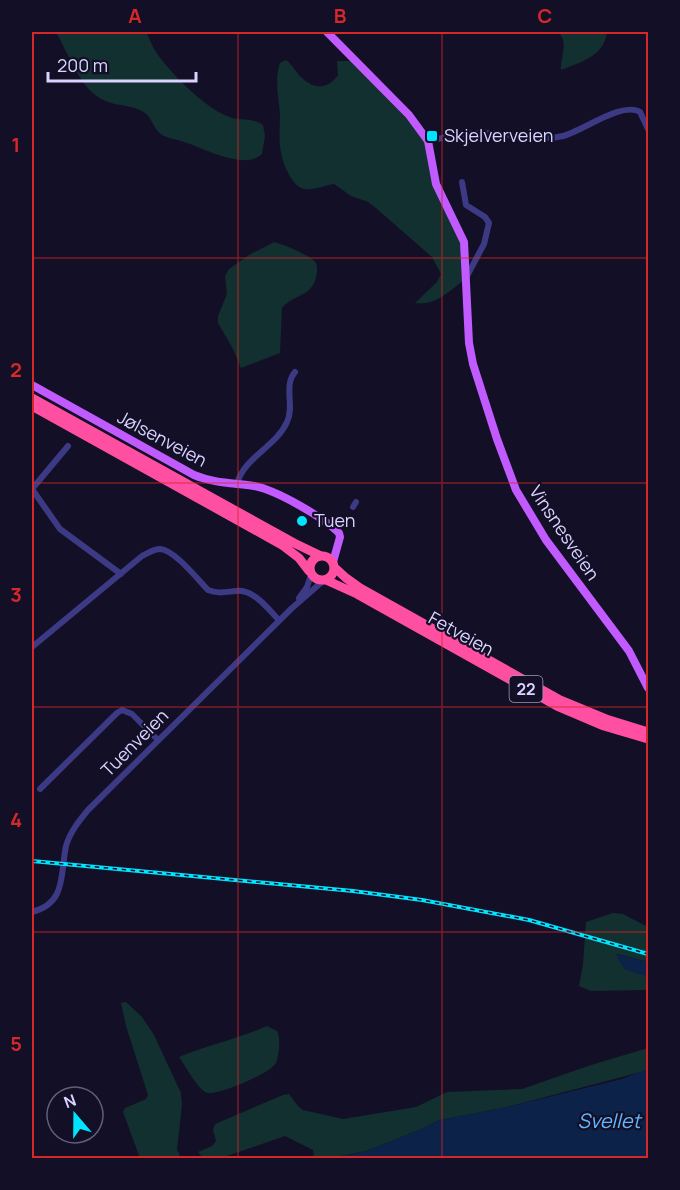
<svg xmlns="http://www.w3.org/2000/svg" width="680" height="1190" font-family="Manrope,sans-serif">
<style>
.green{fill:#12302f}
.water{fill:#0c2248}
.lines{fill:none;stroke-linecap:round;stroke-linejoin:round}
.minor{stroke:#3d3a85;stroke-width:6}
.major{stroke:#c25bff;stroke-width:8}
.highway{stroke:#ff4fa3;stroke-width:9}
.rail-casing{stroke:#00e5ff;stroke-width:4}
.rail{stroke:#130f26;stroke-width:1.5;stroke-dasharray:4.5;stroke-linecap:butt}
.grid{fill:none;stroke:#d62828;stroke-width:1.5;stroke-opacity:0.55}
.poi-dot{fill:#00e5ff;stroke:#130f26;stroke-width:2}
.labels{text-anchor:middle;stroke-width:4.5;stroke-linejoin:round;paint-order:stroke}
.shield{fill:#130f26;stroke:#9e99be;stroke-width:1.5}
.shield-label{font-size:16px;font-weight:bold;fill:#d9d4ff}
.poi-label{font-size:18px;fill:#d9d4ff;stroke:#130f26;text-anchor:start}
.street-label{font-size:18px;fill:#d9d4ff;stroke:#130f26}
.water-label{font-size:20px;font-style:italic;fill:#62b6ff;stroke:#130f26}
.neatline{fill:none;stroke:#d62828;stroke-width:2}
.grid-label{font-size:20px;text-anchor:middle;font-weight:bold;fill:#d62828}
</style>
<rect width="100%" height="100%" fill="#130f26"/>
<path class="green" d="M56,32H146C149,37 151,43 154,49C167,70 204,107 227,116C239,122 249,116 263,125L265,136L262,154C244,171 204,148 184,142C177,139 169,139 162,135C153,129 152,116 142,111C127,103 111,108 94,94C78,81 66,50 56,32Z
M557,32H607C604,56 582,62 561,70C560,57 570,40 557,32Z
M286,60C293,65 296,73 302,78C315,90 328,89 338,75L337,61H353L372,79L424,138L437,190L464,247L463,281C448,292 435,306 415,303L437,282L441,274L432,257L377,209L368,202L351,196L334,184C324,185 307,194 298,186C291,181 284,166 282,157C278,144 280,128 280,115C279,97 274,81 280,63Z
M274,242C283,244 312,256 316,263C318,268 317,273 316,277C315,282 313,286 309,290C300,297 289,299 282,308L280,353L241,368L233,349L218,323V316L227,294L225,276L229,269L249,255Z
M613,913L623,914L648,927V962L617,954L625,969L648,976V990L591,991L579,986L583,964L586,922Z
M126,1002L142,1017L154,1035L181,1093L182,1105L177,1150L180,1155L176,1158H140L123,1112L125,1108L146,1099L148,1095L126,1026L121,1003Z
M267,1026L277,1031C281,1038 279,1055 276,1063C271,1073 219,1095 208,1093C199,1092 185,1065 179,1057C208,1045 238,1039 267,1026Z
M648,1048V1069L641,1072L507,1107L440,1120L417,1131L367,1151L330,1158H314L313,1150L285,1136L221,1158H203L198,1152L212,1146L216,1141L213,1130L215,1124L283,1095L289,1094L297,1105L303,1110L343,1119L416,1107L447,1092L522,1089L591,1065Z"/>
<path class="water" d="M616,954L648,962V976C631,972 623,972 616,954Z
M648,1069V1158H330L367,1151L417,1131L440,1120L507,1107L622,1079Z"/>
<g class="lines">
<path class="minor" d="M428,141C444,138 461,133 479,133C506,132 536,143 563,136C583,131 622,101 640,112L648,129
M462,182L466,205L485,217L489,223L484,244L467,276
M68,446L32,489L60,529L121,574
M237,484C244,457 276,447 287,422C295,406 283,386 295,372
M353,507L356,502
M299,598L307,587L311,575
M32,647L142,556C148,553 154,549 160,549C175,550 198,580 208,590C218,594 225,592 236,591C254,589 268,609 279,620
M40,789L117,713L122,710L132,714L158,740
M32,912C67,903 60,874 66,846C70,832 79,821 88,810L291,609L323,581"/>
<path class="major" d="M327,32L409,115L428,141L436,184L464,242L469,343L473,364L497,439L516,490L546,540L629,651L648,688
M32,385L194,475C213,483 234,483 254,486C276,490 323,517 339,533L340,537L333,562"/>
<path class="highway" d="M32,398L294,543L321,556
M32,406L282,545L299,558L309,571
M310 568a12 12 0 1 1 24 0a12 12 0 1 1-24 0Z
M334,567L346,578L360,588L560,700L606,719L648,732
M326,580L357,594L557,706L604,726L648,739"/>
<defs>
<path id="rail" d="M32,861L353,891L422,900L529,920L648,954"/>
</defs>
<use href="#rail" class="rail-casing"/>
<use href="#rail" class="rail"/>
</g>
<path class="grid" d="M238,32V1158M442,32V1158M32,258H648M32,483H648M32,707H648M32,932H648"/>
<g class="poi-dot">
<rect x="426" y="130" width="12" height="12" rx="3"/>
<circle cx="302" cy="521" r="6"/>
</g>
<g class="labels">
<rect class="shield" x="509.5" y="676" width="33" height="26" rx="4.5"/>
<g class="shield-label">
<text x="526" y="695">22</text>
</g>
<g class="poi-label">
<text x="444" y="142">Skjelverveien</text>
<text x="314" y="527">Tuen</text>
</g>
<g class="street-label">
<text transform="translate(162 439) rotate(28)" y="6">Jølsenveien</text>
<text transform="translate(564 533) rotate(56)" y="6">Vinsnesveien</text>
<text transform="translate(461 634) rotate(29)" y="6">Fetveien</text>
<text transform="translate(135 743) rotate(-45)" y="6">Tuenveien</text>
</g>
<g class="water-label">
<text x="609" y="1128">Svellet</text>
</g>
</g>
<rect width="680" height="1190" fill="none" stroke="#130f26" stroke-width="66"/>
<g transform="translate(75 1115) rotate(340)"><circle r="28" fill="#130f26" stroke="#625e7d" stroke-width="1.5"/>
<path d="M0-4.5L10 22L0 15L-10 22Z" fill="#00e5ff"/>
<text y="-9" font-size="16" font-weight="bold" text-anchor="middle" fill="#d9d4ff">N</text>
</g>
<path d="M48 72v9h148v-9" fill="none" stroke="#d9d4ff" stroke-width="3"/>
<text x="57" y="72" font-size="18" fill="#d9d4ff" stroke="#130f26" stroke-width="4.5" paint-order="stroke">200 m</text>
<rect x="33" y="33" width="614" height="1124" class="neatline"/>
<g class="grid-label">
<text x="135" y="23">A</text>
<text x="340" y="23">B</text>
<text x="545" y="23">C</text>
<text x="16" y="152">1</text>
<text x="16" y="377">2</text>
<text x="16" y="602">3</text>
<text x="16" y="827">4</text>
<text x="16" y="1051">5</text>
</g>
</svg>
